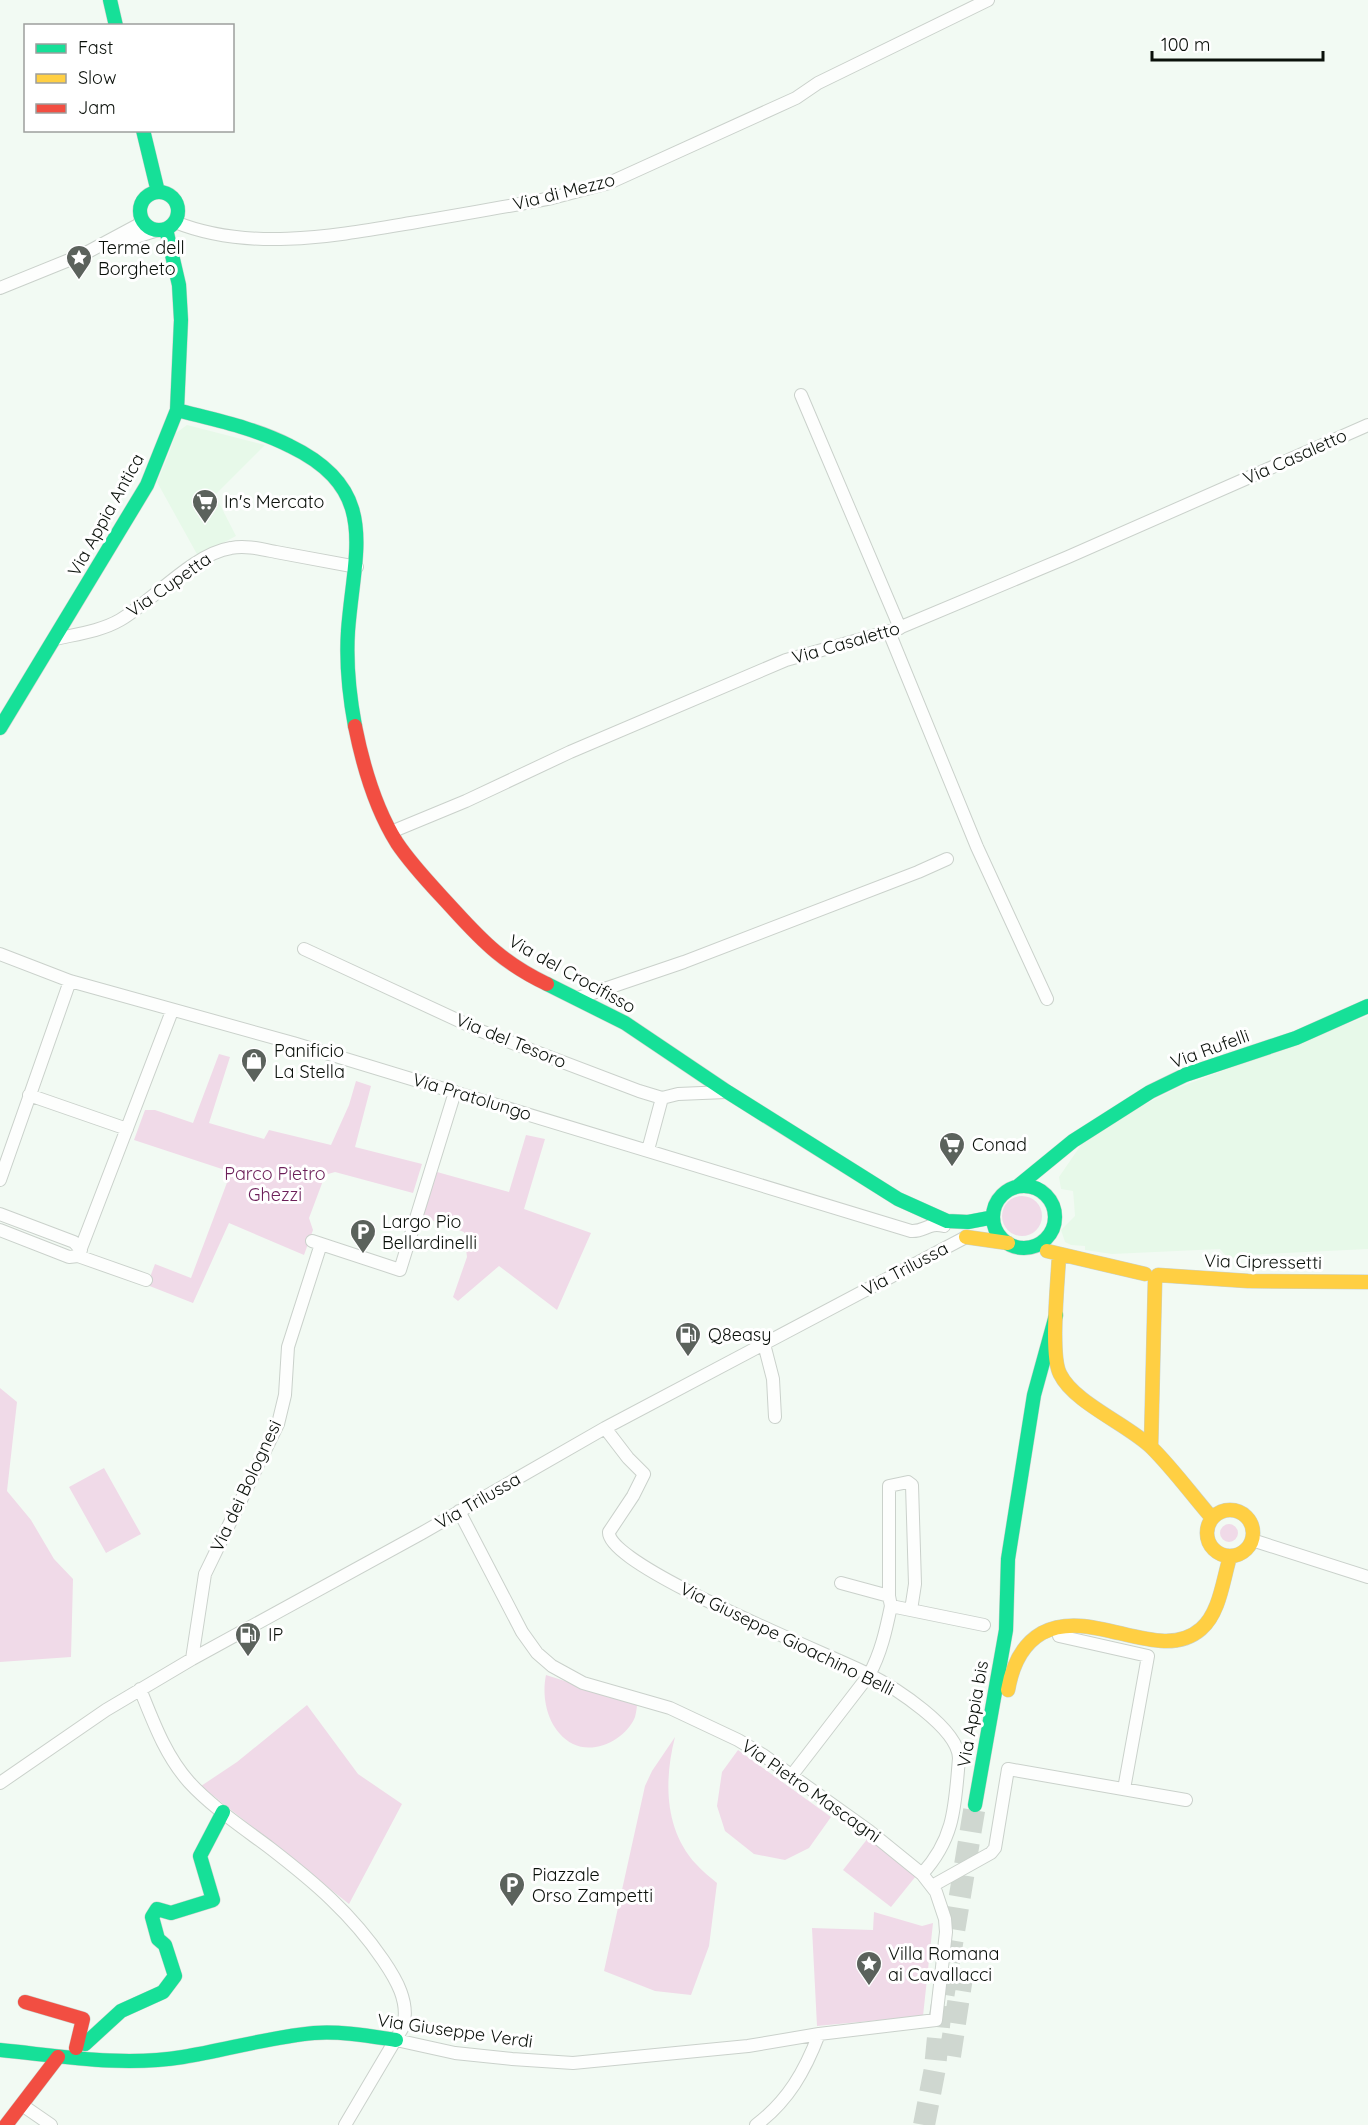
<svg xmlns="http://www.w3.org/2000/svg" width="1368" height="2125" font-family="Quicksand,sans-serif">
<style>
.built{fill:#e7f9e9}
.green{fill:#f0dae8}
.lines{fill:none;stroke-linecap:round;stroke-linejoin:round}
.highway-tunnel{stroke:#cfd7d0;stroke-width:22;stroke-dasharray:22 11;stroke-linecap:butt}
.street-casing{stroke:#cad1cb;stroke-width:14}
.fast-casing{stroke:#cad1cb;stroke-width:15}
.slow-casing{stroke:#cad1cb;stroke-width:15}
.jam-casing{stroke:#cad1cb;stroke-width:15}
.street{stroke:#fdfefd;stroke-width:12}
.fast{stroke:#16e098;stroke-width:14}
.slow{stroke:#ffcf43;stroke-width:14}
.jam{stroke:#f24e42;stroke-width:14}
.labels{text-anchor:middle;stroke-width:6;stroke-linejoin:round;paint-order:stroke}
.street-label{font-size:18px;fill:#0a100a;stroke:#fff}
.poi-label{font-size:18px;fill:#0a100a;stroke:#fff;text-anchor:start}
.park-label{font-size:18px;fill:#6c1f59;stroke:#fff}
</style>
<rect width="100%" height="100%" fill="#f2faf3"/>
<path class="built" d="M187,425L265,445L215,495L236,536L198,556L157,482L168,456L176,433Z
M1368,1016V1249L1244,1255V1258L1240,1259L1226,1256L1220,1249L1112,1254L1085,1250V1246L1071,1245L1065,1242L1061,1230L1075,1216L1074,1202L1073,1191L1061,1189L1059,1177L1083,1142L1106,1124L1177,1088Z"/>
<path class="green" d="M219,1054L230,1057L209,1123L264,1139L269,1130L331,1145L349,1105L356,1081L371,1086L355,1147L422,1164L413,1193L335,1172L328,1174L324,1178L309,1218L313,1230L304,1255L229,1223L193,1303L147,1285L155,1264L191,1278L231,1172L134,1140L145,1110H155L193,1123Z
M526,1135L545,1139L524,1209L591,1233L557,1310L499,1266L458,1301L453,1297L467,1257L464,1232L423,1217L437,1172L509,1192Z
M1002 1216a20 20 0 1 1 40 0a20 20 0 1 1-40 0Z
M0,1388L17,1402L7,1491L31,1520L54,1559L73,1579L71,1657L0,1662Z
M104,1468L141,1534L106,1553L69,1487Z
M1220 1533a9 9 0 1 1 18 0a9 9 0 1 1-18 0Z
M546,1675L637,1704C637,1708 636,1713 635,1717C626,1739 595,1755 573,1744C548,1731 541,1699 546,1675Z
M307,1705L358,1774L402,1804L349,1904L201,1786L237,1762Z
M675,1737C664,1780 664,1829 696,1864C702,1871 710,1877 717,1883L709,1946L691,1995L655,1991L604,1971L645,1786L652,1771Z
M738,1750L831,1817L809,1848L785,1860L754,1854L725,1831L717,1806L722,1772Z
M868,1838L916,1876L891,1907L843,1870Z
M874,1912L922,1926L933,1923L923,2016L817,2026L812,1928L873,1930Z"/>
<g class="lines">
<path class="highway-tunnel" d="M950,2056L964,1964
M924,2125L935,2068L940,2016L975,1805"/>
<defs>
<path id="street" d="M175,222C249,252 334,236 411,223C458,215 505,207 552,198L609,183L796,98L818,83L988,0
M123,241L158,230
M0,288L84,254L138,225L142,219
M801,395L900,628
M889,632L977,847L1047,999
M55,639C77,634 101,631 120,620C154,600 193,554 231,548C245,545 261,549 276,552C303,557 330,562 357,567
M391,832L466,801L570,752L786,660L894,630L1068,557L1368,425
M304,949L481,1031L639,1091L662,1098L678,1094L726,1092
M0,954L70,981L293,1043L911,1231C925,1232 928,1222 944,1226
M578,998L684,962L918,872L947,859
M29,1095L127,1129
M648,1150L662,1098
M0,1180L70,981
M0,1214L74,1242L81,1250
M0,1230L69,1257L78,1256L146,1280
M312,1241L400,1270L455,1092
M78,1256L172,1011
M764,1344L773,1379L775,1417
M605,1428L628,1458L644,1474L633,1496L609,1532C606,1566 833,1656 868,1674C894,1687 958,1728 959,1758C955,1805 955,1838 922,1874
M1252,1540L1368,1577
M841,1583L889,1596
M891,1606L889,1596V1486L908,1482L912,1485L915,1584L911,1610
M1059,1636L1148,1656L1124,1789
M192,1659L205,1574L278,1424L285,1395L288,1347L321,1244
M140,1689C153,1721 165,1755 189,1782C212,1807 242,1827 270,1848C314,1882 351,1913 383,1960C396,1979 410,2002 403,2027L345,2125
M792,1775L869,1675C881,1653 886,1630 891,1606L984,1625
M0,1783L106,1710L192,1659L422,1533L605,1428L966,1237
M932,1886L991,1853L995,1848L1008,1769L1186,1800
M396,2040L455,2053L512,2059L573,2063L748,2046L819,2034L936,2020L946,1932L945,1919L936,1892L922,1874L869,1831L763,1755L738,1740L670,1708L583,1683L552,1666L537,1653L522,1632L459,1511
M22,2105L51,2125
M756,2125C788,2101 805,2071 819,2034"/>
<path id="fast" d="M110,0L116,26
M143,130L158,192
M140 211a19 19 0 1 1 38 0a19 19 0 1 1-38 0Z
M177,410C215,420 255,428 290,446C381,490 354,550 348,631C346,662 349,694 355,726
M0,728L147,485L177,410L181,320L179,285L166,229
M547,984L625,1023L726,1091L898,1199L947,1221L968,1222L989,1218
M1018,1186L1073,1141L1150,1092L1185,1075L1296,1038L1368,1006
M993 1217a31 31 0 1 1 62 0a31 31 0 1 1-62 0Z
M975,1805L1006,1630L1008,1559L1034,1395L1056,1315
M85,2044L121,2011L163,1992L175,1976L165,1945L158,1939L152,1917L157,1909L171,1913L213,1900L200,1856L223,1812
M0,2050C61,2056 122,2067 183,2057C226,2050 270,2037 314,2033C341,2031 369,2036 396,2040"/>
<path id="slow" d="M966,1237L1008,1243
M1047,1251L1145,1274
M1059,1255C1058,1280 1050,1355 1060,1374C1074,1403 1129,1425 1152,1448C1174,1470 1192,1495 1212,1518
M1158,1275L1248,1281L1368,1282
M1151,1447L1155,1281
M1207 1533a23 23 0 1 1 46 0a23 23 0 1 1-46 0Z
M1008,1690C1012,1667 1021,1645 1042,1633C1092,1606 1160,1665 1201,1629C1220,1613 1223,1579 1230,1557"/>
<path id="jam" d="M355,726C363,766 375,808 397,843C413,867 434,888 454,910C484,943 505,964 547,984
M25,2002L83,2019L76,2048
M6,2125L58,2057"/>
</defs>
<use href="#street" class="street-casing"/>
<use href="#fast" class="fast-casing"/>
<use href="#slow" class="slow-casing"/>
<use href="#jam" class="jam-casing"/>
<use href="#street" class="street"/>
<use href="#fast" class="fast"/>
<use href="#slow" class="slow"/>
<use href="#jam" class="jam"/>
</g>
<defs>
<symbol id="sight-pin" viewBox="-11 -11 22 30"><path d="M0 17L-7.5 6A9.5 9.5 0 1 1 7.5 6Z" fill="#5b625c" stroke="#fff"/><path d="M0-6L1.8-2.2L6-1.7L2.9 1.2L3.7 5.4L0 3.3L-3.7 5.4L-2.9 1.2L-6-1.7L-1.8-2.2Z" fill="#fff"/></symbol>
<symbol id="supermarket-pin" viewBox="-11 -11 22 30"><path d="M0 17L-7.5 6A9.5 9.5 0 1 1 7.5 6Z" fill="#5b625c" stroke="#fff"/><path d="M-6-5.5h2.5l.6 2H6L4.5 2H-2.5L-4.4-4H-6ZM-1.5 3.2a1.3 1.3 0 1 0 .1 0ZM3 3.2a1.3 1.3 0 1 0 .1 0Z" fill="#fff"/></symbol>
<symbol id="shop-pin" viewBox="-11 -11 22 30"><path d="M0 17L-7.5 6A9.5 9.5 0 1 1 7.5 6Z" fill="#5b625c" stroke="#fff"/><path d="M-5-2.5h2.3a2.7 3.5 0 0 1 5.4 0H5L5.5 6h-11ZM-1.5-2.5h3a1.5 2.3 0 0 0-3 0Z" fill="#fff"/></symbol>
<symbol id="parking-pin" viewBox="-11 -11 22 30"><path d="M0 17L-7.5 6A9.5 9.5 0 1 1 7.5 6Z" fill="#5b625c" stroke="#fff"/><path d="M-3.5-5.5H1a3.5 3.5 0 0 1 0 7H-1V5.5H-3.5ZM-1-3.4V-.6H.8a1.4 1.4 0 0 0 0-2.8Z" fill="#fff"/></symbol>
<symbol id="fuel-pin" viewBox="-11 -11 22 30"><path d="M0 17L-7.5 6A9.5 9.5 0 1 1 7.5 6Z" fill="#5b625c" stroke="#fff"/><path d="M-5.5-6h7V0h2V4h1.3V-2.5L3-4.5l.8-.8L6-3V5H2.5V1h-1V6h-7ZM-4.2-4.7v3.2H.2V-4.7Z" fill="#fff"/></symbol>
</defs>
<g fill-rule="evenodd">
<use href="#sight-pin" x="64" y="243" width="30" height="40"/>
<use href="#supermarket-pin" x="190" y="487" width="30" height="40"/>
<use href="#shop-pin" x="239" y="1046" width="30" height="40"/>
<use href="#supermarket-pin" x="937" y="1130" width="30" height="40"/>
<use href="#parking-pin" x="348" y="1217" width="30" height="40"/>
<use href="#fuel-pin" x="673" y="1320" width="30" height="40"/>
<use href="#fuel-pin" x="233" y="1620" width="30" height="40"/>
<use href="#parking-pin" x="497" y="1870" width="30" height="40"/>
<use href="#sight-pin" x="854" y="1949" width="30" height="40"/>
</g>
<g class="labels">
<g class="street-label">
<text transform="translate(564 192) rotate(-14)" y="6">Via di Mezzo</text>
<text transform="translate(1295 457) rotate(-24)" y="6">Via Casaletto</text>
<text transform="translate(106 515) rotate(-61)" y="6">Via Appia Antica</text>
<text transform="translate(169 585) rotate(-35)" y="6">Via Cupetta</text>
<text transform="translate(846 643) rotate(-16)" y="6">Via Casaletto</text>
<text transform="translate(572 974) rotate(29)" y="6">Via del Crocifisso</text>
<text transform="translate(511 1041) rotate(22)" y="6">Via del Tesoro</text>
<text transform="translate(1210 1049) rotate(-20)" y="6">Via Rufelli</text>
<text transform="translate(472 1097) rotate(17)" y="6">Via Pratolungo</text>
<text transform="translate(1263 1262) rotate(1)" y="6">Via Cipressetti</text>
<text transform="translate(905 1269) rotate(-28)" y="6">Via Trilussa</text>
<text transform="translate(246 1486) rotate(-65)" y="6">Via dei Bolognesi</text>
<text transform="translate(478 1501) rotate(-30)" y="6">Via Trilussa</text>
<text transform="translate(787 1639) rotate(26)" y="6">Via Giuseppe Gioachino Belli</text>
<text transform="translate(973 1714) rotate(-80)" y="6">Via Appia bis</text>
<text transform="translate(811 1791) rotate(35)" y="6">Via Pietro Mascagni</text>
<text transform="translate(455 2031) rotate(8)" y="6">Via Giuseppe Verdi</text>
</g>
<g class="poi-label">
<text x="98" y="254">Terme dell<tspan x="98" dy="21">Borgheto</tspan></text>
<text x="224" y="508">In's Mercato</text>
<text x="274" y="1057">Panificio<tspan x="274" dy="21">La Stella</tspan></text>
<text x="972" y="1151">Conad</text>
<text x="382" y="1228">Largo Pio<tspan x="382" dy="21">Bellardinelli</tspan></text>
<text x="708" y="1341">Q8easy</text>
<text x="268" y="1641">IP</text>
<text x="532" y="1881">Piazzale<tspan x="532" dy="21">Orso Zampetti</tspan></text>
<text x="888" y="1960">Villa Romana<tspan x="888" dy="21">ai Cavallacci</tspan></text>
</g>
<g class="park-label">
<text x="275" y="1180">Parco Pietro<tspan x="275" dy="21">Ghezzi</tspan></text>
</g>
</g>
<rect x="24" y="24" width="210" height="108" fill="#ffffff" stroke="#9d9f9d" stroke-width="1.5"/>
<rect x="36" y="44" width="30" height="9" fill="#16e098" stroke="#9d9f9d" stroke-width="1.5"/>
<text x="78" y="54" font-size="18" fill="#0a100a">Fast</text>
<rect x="36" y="74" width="30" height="9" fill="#ffcf43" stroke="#9d9f9d" stroke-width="1.5"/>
<text x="78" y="84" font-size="18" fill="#0a100a">Slow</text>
<rect x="36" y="104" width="30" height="9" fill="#f24e42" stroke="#9d9f9d" stroke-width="1.5"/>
<text x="78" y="114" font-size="18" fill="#0a100a">Jam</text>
<path d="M1152 51v9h171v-9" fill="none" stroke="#0a100a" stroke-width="3"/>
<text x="1161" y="51" font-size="18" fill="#0a100a" stroke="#ffffff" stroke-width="4.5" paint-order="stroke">100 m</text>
</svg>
